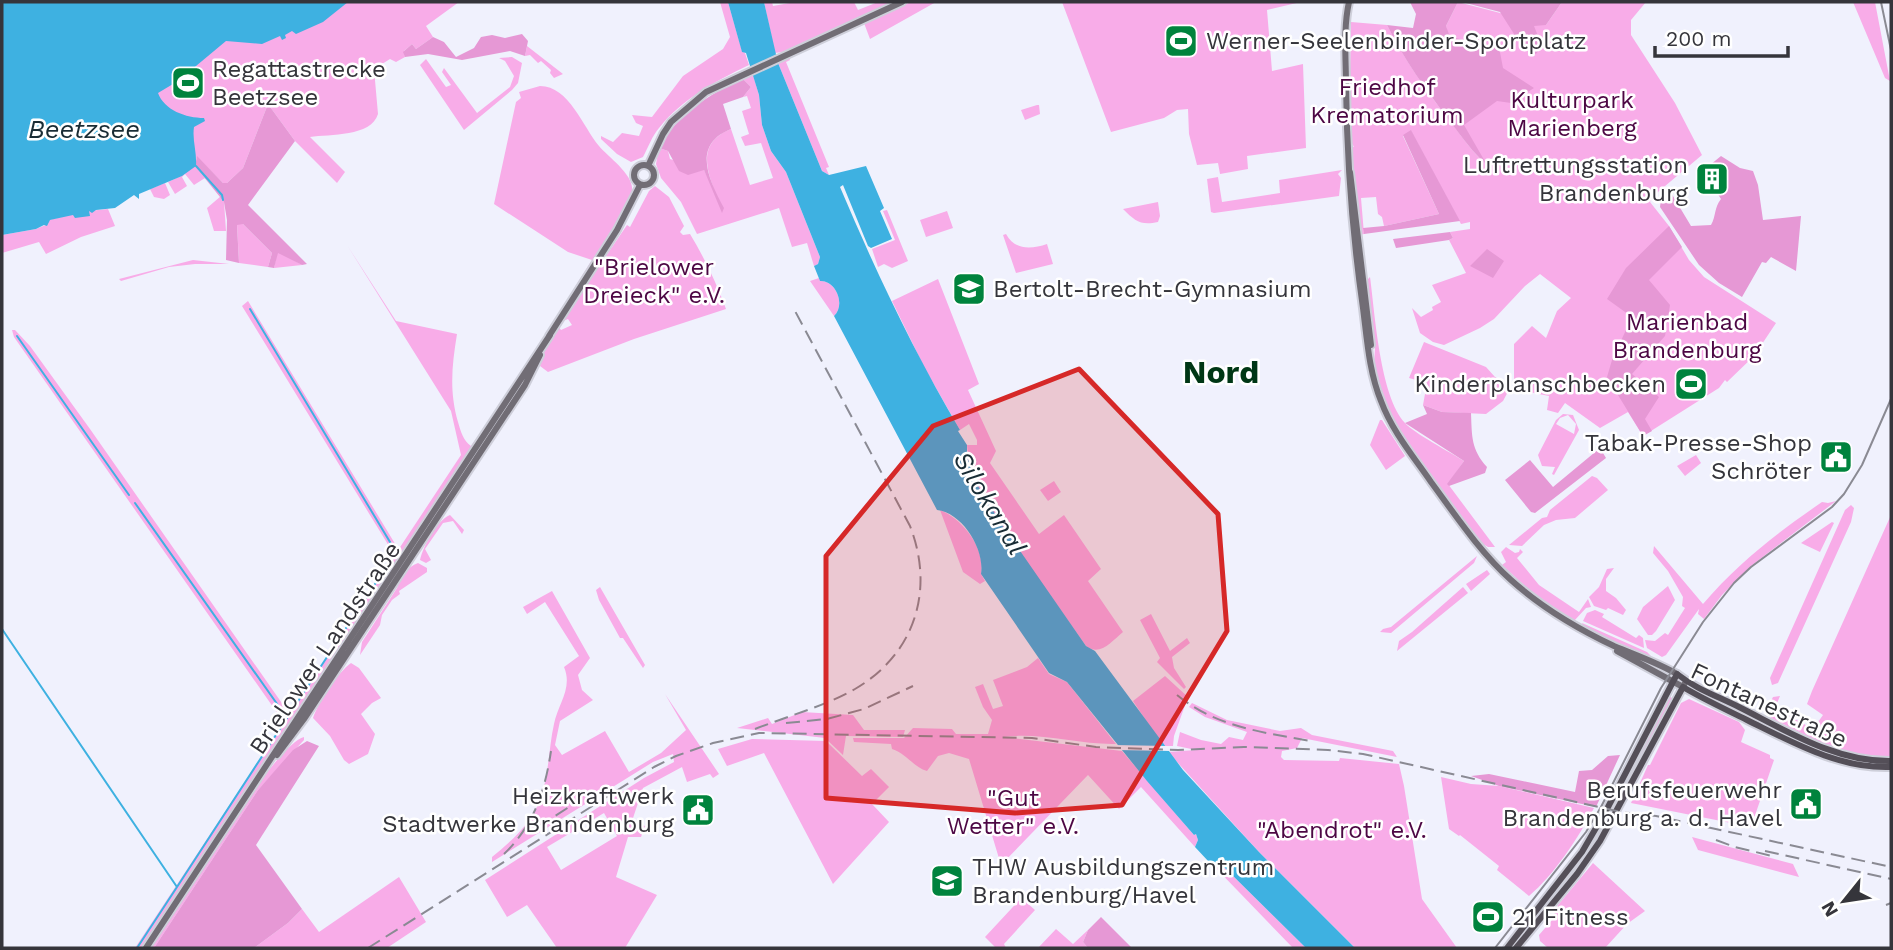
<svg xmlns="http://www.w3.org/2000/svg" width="1893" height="950" font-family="'Work Sans',sans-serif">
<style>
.green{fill:#f8ace8;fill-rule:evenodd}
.forest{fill:#e698d5}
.water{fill:#3eb1e1}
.pier{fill:#f0f1fd}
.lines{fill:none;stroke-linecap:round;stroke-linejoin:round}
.stream{stroke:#3eb1e1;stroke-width:2}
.secondary-casing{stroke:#cecfda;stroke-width:10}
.primary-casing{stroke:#cecfda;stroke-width:10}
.secondary{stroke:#716d75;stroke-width:6}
.primary{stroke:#544f58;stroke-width:6}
.tram{stroke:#8a8a93;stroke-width:2}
.rail{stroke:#8a8a93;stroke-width:2;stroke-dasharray:14 7;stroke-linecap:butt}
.marked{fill:#d62828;fill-opacity:0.2;stroke:#d62828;stroke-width:5;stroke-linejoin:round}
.labels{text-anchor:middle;stroke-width:5;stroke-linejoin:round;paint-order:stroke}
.poi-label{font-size:24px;fill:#35353b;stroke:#fff;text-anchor:start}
.park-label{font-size:24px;fill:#4d0744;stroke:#fff}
.street-label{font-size:24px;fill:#35353b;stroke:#fff}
.water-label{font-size:26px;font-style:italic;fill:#192c35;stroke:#fff}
.district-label{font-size:32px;font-weight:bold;fill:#003715;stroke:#fff}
</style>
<rect width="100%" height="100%" fill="#f0f1fd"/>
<path class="green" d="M101,2H459L426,26L433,37L416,49L412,44L404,51L405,57L396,62L390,59L374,69L378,114C371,137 330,134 310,137L345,172L337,183L295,141L268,104L243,168L227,183H223L197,157L195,166L205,178L194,185L185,174L182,177L187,186L175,194L168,182L181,176L2,59Z
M720,2H728L742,51L745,53L749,65C716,81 682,99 659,128C652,136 648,148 643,157L631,162L617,154L601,139V136L613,142L622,133L639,136L643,126L636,123L632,115L652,117L683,76L723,49L730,37Z
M764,2H772L773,6L795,2H854L858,10L878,2H892L782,52L775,53Z
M911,2H936L870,39L864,23Z
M1062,2H1301L1267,10L1272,71L1303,64L1306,148L1247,156L1248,169L1220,174L1218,163L1197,165L1189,134L1188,109L1177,110L1164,118L1111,132Z
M1458,2L1546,25L1562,2H1646L1631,20V35L1675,103L1702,155L1652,197L1650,202L1669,226L1689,260L1704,277L1776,323L1754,356L1727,382L1725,380L1719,388L1643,436L1628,412L1600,428L1565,403L1558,413L1547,410L1549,396L1529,392L1514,384V344L1532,326L1546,338L1557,311L1571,298L1540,274L1525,286L1494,319L1480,328L1444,345L1433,342L1420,333L1412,308L1421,317L1433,310L1432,307L1441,302L1432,285L1466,273L1449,240L1453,238L1450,232L1470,229V222L1461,224L1411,131L1403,136L1439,214L1384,226L1382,217L1378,214L1376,197L1361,198L1364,234L1359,235L1350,149L1351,146L1354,147L1345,131L1349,121L1351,22L1387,25C1405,61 1428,93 1453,125C1463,138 1472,152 1485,163L1463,125L1446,26Z
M1853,2H1875L1890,81L1885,78Z
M527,46L563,74L554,78L550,73L551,70L541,61L538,63L530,55L525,56Z
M512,57L522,63L518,83L512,90L464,130L420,65L426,59L446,87L451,85L442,72L444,68L477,113L510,87L514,76L505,61L499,58Z
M789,58L790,60L786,62L829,167L826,168L829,175L822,171L778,63Z
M753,75L759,95L762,125L771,151L786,172L820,257L818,264L814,266L807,243L792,247L779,208L697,234L681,202L661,178L656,164L659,148L668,151L670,159L704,170L714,189C704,163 701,141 731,129L750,185L773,178L761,143L745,146L741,137L749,134L742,111L751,108L747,96L743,97L751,87L743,79Z
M540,86C569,86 583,127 599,146C609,158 635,175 632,192C627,222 594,260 577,286L575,287L592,260L568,252L494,204L516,102L521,98L519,92Z
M1037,105H1039L1040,114L1025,120L1021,110Z
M1342,170L1338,174L1341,178L1339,196L1214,213L1211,212L1207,179L1218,177L1222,202L1280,193L1279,180Z
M165,183L170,195L164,199L154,197L150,189Z
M655,186L669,197L684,226L680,232L683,235L690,234C705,259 716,282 726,309L634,339L548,372L540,366L544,349L558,326L561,330L572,325L568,319L563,321V319L627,225L630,227L649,191Z
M221,196L224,202L226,231H214L207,208Z
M1158,202L1160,216L1158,222C1141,226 1135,221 1123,209Z
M108,209L115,226L81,237L46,254L39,242L2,253V235L36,229L48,224L49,220L73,214L77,216L88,211Z
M887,210L908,261L892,268L884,264L878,267L872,249L895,240L883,211Z
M947,211L953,228L926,237L920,220Z
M237,224H243L272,253L268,267L239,263Z
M1006,234C1015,251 1032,249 1047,244L1053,264L1016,273L1003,235Z
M347,245L396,321L457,334C452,365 449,391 458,422C461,432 463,440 471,446L496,411L143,948H135L461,455L451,411Z
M277,253H281L302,265L274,268Z
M193,260L229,264H195L169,267L121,281L119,279Z
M1370,277C1375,314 1380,396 1405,423C1415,434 1450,452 1464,461L1448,484L1495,547H1488L1483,544L1465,524L1416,457L1383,402L1376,380L1374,364L1375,348L1365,282Z
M819,278L820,281C836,280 846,305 834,316L810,281Z
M938,279L979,384L968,390L996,451L990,463L1039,534L1064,515L1101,569L1088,581L1123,632C1112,641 1100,657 1086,646C1066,618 1046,589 1026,561C1004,529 968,485 967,445H977V440L969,424L960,430L924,367L892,301Z
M248,301L397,547L392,551L242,306Z
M12,330H15L30,346L90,429L286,709L280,717L14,337Z
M1424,342L1486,367L1495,377L1511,386L1503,401L1486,414L1442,412L1423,405L1427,383L1409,378Z
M1563,414L1573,415L1579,430L1554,475L1552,474L1555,467L1542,466L1538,455L1556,420ZM1568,415L1576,424L1574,434L1556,424L1560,418Z
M1380,420H1382L1405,456L1386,470L1370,445Z
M1696,455L1701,463L1685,476L1677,466Z
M1592,476L1597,478L1608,490L1575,518L1556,520L1544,525L1522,546L1509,545L1542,518L1547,517L1550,510Z
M1054,481L1061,492L1048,501L1040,490Z
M1836,501L1751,566L1722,595L1704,619L1698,614L1699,609L1666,655L1662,657L1647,648L1645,640L1655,641L1665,633L1668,635L1685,608L1682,606L1683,597L1668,571L1653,553L1654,546L1703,604C1739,562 1777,533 1822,502L1828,503Z
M1851,505L1854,508L1851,522L1778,683L1772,685L1770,678L1845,510Z
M940,510C963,519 986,549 981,574L985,581L980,584L963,572Z
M450,515L464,530L462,534L453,521L443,523L425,549L431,560L426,563L420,560C423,547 436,521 450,515Z
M1891,515V758H1869L1831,748L1771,718L1767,709L1773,697L1780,696L1775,708L1813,729L1823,715L1807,704L1812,691Z
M1832,522L1834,523L1820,552L1801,543Z
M1506,547L1515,553L1519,552L1520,549L1523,552L1517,558L1539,585L1579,612L1588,599L1591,607L1586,608L1574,621L1536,596L1502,565L1506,562L1501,552Z
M1477,556L1474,563L1391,633L1380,632L1383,629L1391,627Z
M418,563L427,568V572L399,591L400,594L392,600L382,615L380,625L360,655L362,642L397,588C401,577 407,567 418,563Z
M1614,568L1606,579V591L1616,598L1626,610L1623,615L1608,608L1606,610L1594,606L1589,597L1599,587L1607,569Z
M1487,570L1490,574L1471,591L1466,584Z
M1668,586L1675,600L1656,631L1652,635H1648L1637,619L1643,607Z
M600,587L645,665L643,668L623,638H620L599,600L596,590Z
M1463,587L1468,593L1397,651L1399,641L1412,632Z
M552,591L590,658L578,675L582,690L593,700L560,721L555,745L562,755L605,731L629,772L661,753L686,730L665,694L719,774L713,778L710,774L687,782L682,767L643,788L632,821L645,826L641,837H628L616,877L657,895L625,948H557L527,905L507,917L485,880L644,778L674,762L673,754L653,762L492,862V857C513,840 534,821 542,794C549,772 549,746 554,724C558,704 573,688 564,667L579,656L545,602L527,614L523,607ZM604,813L617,836L561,870L547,847Z
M1595,610L1604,614L1602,617L1636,638L1639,635L1643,638L1644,648L1583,621L1587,613Z
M1151,614L1170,651L1187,638L1190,643L1172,657L1174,668L1186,687L1184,689L1157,662L1160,658L1140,620Z
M1582,623L1647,652L1651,656L1622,647L1583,626Z
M1038,658L1049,674L1067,682L1116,744C1080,745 1039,732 1004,737L1122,751L1194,835L1196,834L1198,840L1195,847L1141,787L1119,809L1088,775L1001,865L969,759L949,753L938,756L927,771C913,767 906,753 892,749L891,744L854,742L853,738H904L913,728L952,729L956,734H988L992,720L983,707L975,687L983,684L993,709L1003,706L993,680L1027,667Z
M351,663L359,668L381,698L372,703L361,714L375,734L368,754L349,764L344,760L330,736L313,718C318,703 338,672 351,663Z
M1165,676L1188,697L1174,736L1173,746H1163L1133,701Z
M1667,695L1672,698L1614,810L1610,809Z
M1689,699L1739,722L1745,730L1741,742L1770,755V758L1774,760L1751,827L1631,803L1648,765H1650L1681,703Z
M1192,703L1227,720L1280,731L1301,728L1312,735L1393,751L1397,757L1302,738L1297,748L1282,751L1281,757L1284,760L1339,761L1340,758L1399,764L1404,786L1422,899L1457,948H1355L1259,852L1168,752L1196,750L1177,746L1180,732L1201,740L1221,744L1229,737L1243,740L1247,732L1205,717L1189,707Z
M802,712L853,715L864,730H905L903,737L846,736L843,755L825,738L737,728L768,718L772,724Z
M304,737V740L258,790L154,948H149C172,914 274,744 304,737Z
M752,739L826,741L862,776L871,769L889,787L872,804L889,822L833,884L764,753L727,766L718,749Z
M1441,777L1471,784L1499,786L1594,808C1579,837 1554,875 1529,896L1497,870L1499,866L1460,835L1459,836L1449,829Z
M1692,837L1793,864L1799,877L1698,850Z
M1210,862L1225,868L1306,948H1293Z
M1593,863L1645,911L1627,924L1605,948H1548L1540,941L1539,935L1552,920L1558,905Z
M399,877L426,922L387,948H254L288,923L302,909L319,932Z
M1025,894L1030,899L1027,903L1035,910L1004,944L1006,948H996L985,937Z
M1056,929L1073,944L1088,930L1083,942L1088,948H1038Z"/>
<path class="forest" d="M1410,2H1458L1446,26L1450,37L1499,47L1503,68L1534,88L1511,103L1497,101L1464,125L1487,165C1473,153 1462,137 1451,123C1427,91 1404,60 1387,25L1413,28L1416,14Z
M1462,2H1562L1546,25L1534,26L1542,46L1536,54L1523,48L1500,12Z
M522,34L528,41L525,56L510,51L462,60L428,54L405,57L403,52L412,44L416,49L433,37L444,42L456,57L474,48L481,37L492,35L505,38Z
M743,79L751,87L743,97L723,104L731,129C691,145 709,180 724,208L722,213L704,170L688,175L679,171L668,151L659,148C678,113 708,95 743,79Z
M268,104L295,141L248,205L307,264L302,265L278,253L274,268L268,267L272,253L243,224L237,225L239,263L226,260L227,220L224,202L195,166L197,156L223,183H227L243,168Z
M1411,130L1460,221L1364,234L1363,228L1384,226L1439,214L1403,135Z
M1721,156L1740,168L1753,171L1758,185L1763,220L1801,216L1796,271L1771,257L1766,263L1762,262L1742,297L1719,283L1699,265L1660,207L1661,199L1670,191L1691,226L1711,225C1716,216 1714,208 1721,199L1714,188L1722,183L1710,165Z
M1669,226L1682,247L1649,280L1670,305L1665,336L1632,374L1659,397L1645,419L1652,431L1643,436L1607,377L1612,360L1632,317L1607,299L1626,268Z
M1450,232L1453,238L1449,240L1396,248L1393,239Z
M1487,249L1504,261L1493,278L1470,266Z
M1423,405L1442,412L1471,413C1472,437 1471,449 1487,467L1485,473L1449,486L1447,484L1464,461L1405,423L1427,414Z
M1600,448L1606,458L1535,513L1531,512L1505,480L1530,460L1553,487Z
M307,741L319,746L256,845L302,909L288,923L254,948H154L258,790L293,750Z
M1620,755L1596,807L1499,786L1471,776L1489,774L1575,792L1579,771L1592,770L1608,756Z
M1101,917L1132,948H1088L1083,942L1088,930Z"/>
<path class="water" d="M2,2H348L323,22L296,34L292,31L285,35L286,38L282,40L280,36L262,44L226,41L178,81L158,93C164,110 186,118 204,118L205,121L194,127C192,140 197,152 196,166L182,176L139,194V199L134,195L115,208L96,210L92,213L89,211L90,216L75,218L73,215L50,220L47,226L44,225L36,229L2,235Z
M728,2H764L778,63L822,171L829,175L866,166L884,208L880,211L892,239L871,248L868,246L843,185L840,187C875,270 914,352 960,430L958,431L967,445V456L975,481L1000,522L1086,646L1095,651L1183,770L1259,852L1355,948H1306L1225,868L1209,862L1195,847L1198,840L1196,834L1194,835L1147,781L1067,682L1049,673L981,574C985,550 963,513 937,510L834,316C846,305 836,280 820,281L814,266L818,264L820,257L786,172L771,151L762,125L759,95L746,53L742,52Z"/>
<path class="pier" d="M1113,745L1168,746L1172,751L1117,750Z"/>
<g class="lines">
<path class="stream" d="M196,166L222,195L223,200
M250,309L396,552L287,718
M17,336L129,495
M135,503L287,718L177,887
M2,629L177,887L137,948"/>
<defs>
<path id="secondary" d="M1349,2C1343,29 1346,59 1346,86C1347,163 1352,232 1363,308C1367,339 1369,372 1381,401C1392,431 1413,456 1431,482C1456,516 1480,552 1511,580C1541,607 1578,629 1614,646C1635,655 1656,662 1677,674
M634 175a10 10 0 1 1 20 0a10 10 0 1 1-20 0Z
M648,166L663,134L671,122L706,92L902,2
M1350,172L1371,345
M549,336L617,230L640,185
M1617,651L1683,687L1685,683
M277,755L304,719L525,385L540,355
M146,948L550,335"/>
<path id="primary" d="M1507,948L1582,852L1607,809L1677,674C1696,689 1717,696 1739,707C1787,731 1836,762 1891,761
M1516,948L1577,874L1600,841L1683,687C1703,699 1725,709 1747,720C1792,742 1839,769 1891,767"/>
</defs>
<use href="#secondary" class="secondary-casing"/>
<use href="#primary" class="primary-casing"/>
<use href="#secondary" class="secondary"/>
<use href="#primary" class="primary"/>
<path class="tram" d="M1881,2L1891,50
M1495,948L1586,832L1601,807L1661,688L1703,622L1734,583L1751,567L1832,507L1844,494L1862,465L1891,399"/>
<path class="rail" d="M1177,695C1216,727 1262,732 1310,741
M786,723L827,719L864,709L913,686
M755,729C788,716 825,706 855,689C915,654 935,590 910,526L795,311
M538,827L569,807
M1716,840L1735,847L1772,856
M1765,851L1891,879
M504,854C534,825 545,791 551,751
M1886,905L1891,903
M368,948L654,767L676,756L713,743L759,733L1032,738L1096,747L1178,750L1244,747L1328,750L1363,754L1621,812L1656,816L1891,867"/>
</g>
<path class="marked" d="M1079,369L1218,514L1227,631L1122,805L1015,813L826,798V556L933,426Z"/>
<defs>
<symbol id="stadium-square" viewBox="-11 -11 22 22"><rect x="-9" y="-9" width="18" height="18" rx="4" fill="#00833d" stroke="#fff"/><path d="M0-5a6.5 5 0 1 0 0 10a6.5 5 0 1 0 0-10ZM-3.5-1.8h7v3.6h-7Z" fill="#fff"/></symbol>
<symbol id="building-square" viewBox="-11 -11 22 22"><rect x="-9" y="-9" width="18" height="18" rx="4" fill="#00833d" stroke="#fff"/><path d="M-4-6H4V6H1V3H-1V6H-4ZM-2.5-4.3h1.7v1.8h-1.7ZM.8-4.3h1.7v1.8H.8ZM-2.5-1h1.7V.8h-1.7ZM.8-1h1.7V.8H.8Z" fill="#fff"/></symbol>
<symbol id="school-square" viewBox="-11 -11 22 22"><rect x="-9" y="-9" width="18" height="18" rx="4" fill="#00833d" stroke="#fff"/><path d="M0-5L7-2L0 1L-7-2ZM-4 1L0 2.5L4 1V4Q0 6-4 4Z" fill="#fff"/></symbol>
<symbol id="civic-square" viewBox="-11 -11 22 22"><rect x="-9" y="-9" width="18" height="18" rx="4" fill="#00833d" stroke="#fff"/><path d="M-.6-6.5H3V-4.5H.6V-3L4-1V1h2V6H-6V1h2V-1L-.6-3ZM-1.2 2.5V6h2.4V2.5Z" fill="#fff"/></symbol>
<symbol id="university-square" viewBox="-11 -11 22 22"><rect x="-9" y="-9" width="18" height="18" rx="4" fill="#00833d" stroke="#fff"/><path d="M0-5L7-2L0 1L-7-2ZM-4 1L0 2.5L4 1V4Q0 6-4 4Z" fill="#fff"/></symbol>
</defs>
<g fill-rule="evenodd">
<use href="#stadium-square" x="1162" y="22" width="38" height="38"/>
<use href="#stadium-square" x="169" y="64" width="38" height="38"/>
<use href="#building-square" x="1693" y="160" width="38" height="38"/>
<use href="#school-square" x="950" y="270" width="38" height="38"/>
<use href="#stadium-square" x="1672" y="365" width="38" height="38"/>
<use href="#civic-square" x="1817" y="438" width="38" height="38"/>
<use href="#civic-square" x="1787" y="785" width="38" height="38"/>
<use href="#civic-square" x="679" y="791" width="38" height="38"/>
<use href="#university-square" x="928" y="862" width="38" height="38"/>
<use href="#stadium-square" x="1469" y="898" width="38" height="38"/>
</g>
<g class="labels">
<g class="poi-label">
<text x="1206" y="49">Werner-Seelenbinder-Sportplatz</text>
<text x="212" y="77">Regattastrecke<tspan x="212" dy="28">Beetzsee</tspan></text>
<text x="1688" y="173" text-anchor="end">Luftrettungsstation<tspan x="1688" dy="28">Brandenburg</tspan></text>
<text x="993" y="297">Bertolt-Brecht-Gymnasium</text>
<text x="1666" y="392" text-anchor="end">Kinderplanschbecken</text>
<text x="1812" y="451" text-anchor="end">Tabak-Presse-Shop<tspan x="1812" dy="28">Schröter</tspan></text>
<text x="1782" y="798" text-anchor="end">Berufsfeuerwehr<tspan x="1782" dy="28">Brandenburg a. d. Havel</tspan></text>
<text x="674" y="804" text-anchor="end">Heizkraftwerk<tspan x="674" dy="28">Stadtwerke Brandenburg</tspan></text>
<text x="972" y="875">THW Ausbildungszentrum<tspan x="972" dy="28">Brandenburg/Havel</tspan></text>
<text x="1512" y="925">21 Fitness</text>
</g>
<g class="park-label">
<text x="1387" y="95">Friedhof<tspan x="1387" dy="28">Krematorium</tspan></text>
<text x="1572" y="108">Kulturpark<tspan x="1572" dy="28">Marienberg</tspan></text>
<text x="654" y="275">"Brielower<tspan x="654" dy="28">Dreieck" e.V.</tspan></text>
<text x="1687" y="330">Marienbad<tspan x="1687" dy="28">Brandenburg</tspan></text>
<text x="1013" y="806">"Gut<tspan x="1013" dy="28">Wetter" e.V.</tspan></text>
<text x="1342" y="838">"Abendrot" e.V.</text>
</g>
<g class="street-label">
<text transform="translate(325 648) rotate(-56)" y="8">Brielower Landstraße</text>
<text transform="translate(1769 705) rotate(25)" y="8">Fontanestraße</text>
</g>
<g class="water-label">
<text x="84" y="138">Beetzsee</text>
<text transform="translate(990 503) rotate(59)" y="9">Silokanal</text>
</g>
<g class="district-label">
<text x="1221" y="383">Nord</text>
</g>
</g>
<rect width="1893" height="950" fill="none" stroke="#35353b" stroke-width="7"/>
<g transform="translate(1844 901) rotate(240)" stroke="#ffffff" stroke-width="5" paint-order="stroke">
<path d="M0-5L12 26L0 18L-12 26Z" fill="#35353b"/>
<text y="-10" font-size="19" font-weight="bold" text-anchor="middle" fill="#35353b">N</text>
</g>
<path d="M1655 46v10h133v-10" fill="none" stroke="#35353b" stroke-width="3.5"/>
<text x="1666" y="46" font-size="21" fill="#35353b" stroke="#ffffff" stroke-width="5" paint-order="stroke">200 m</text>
</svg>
